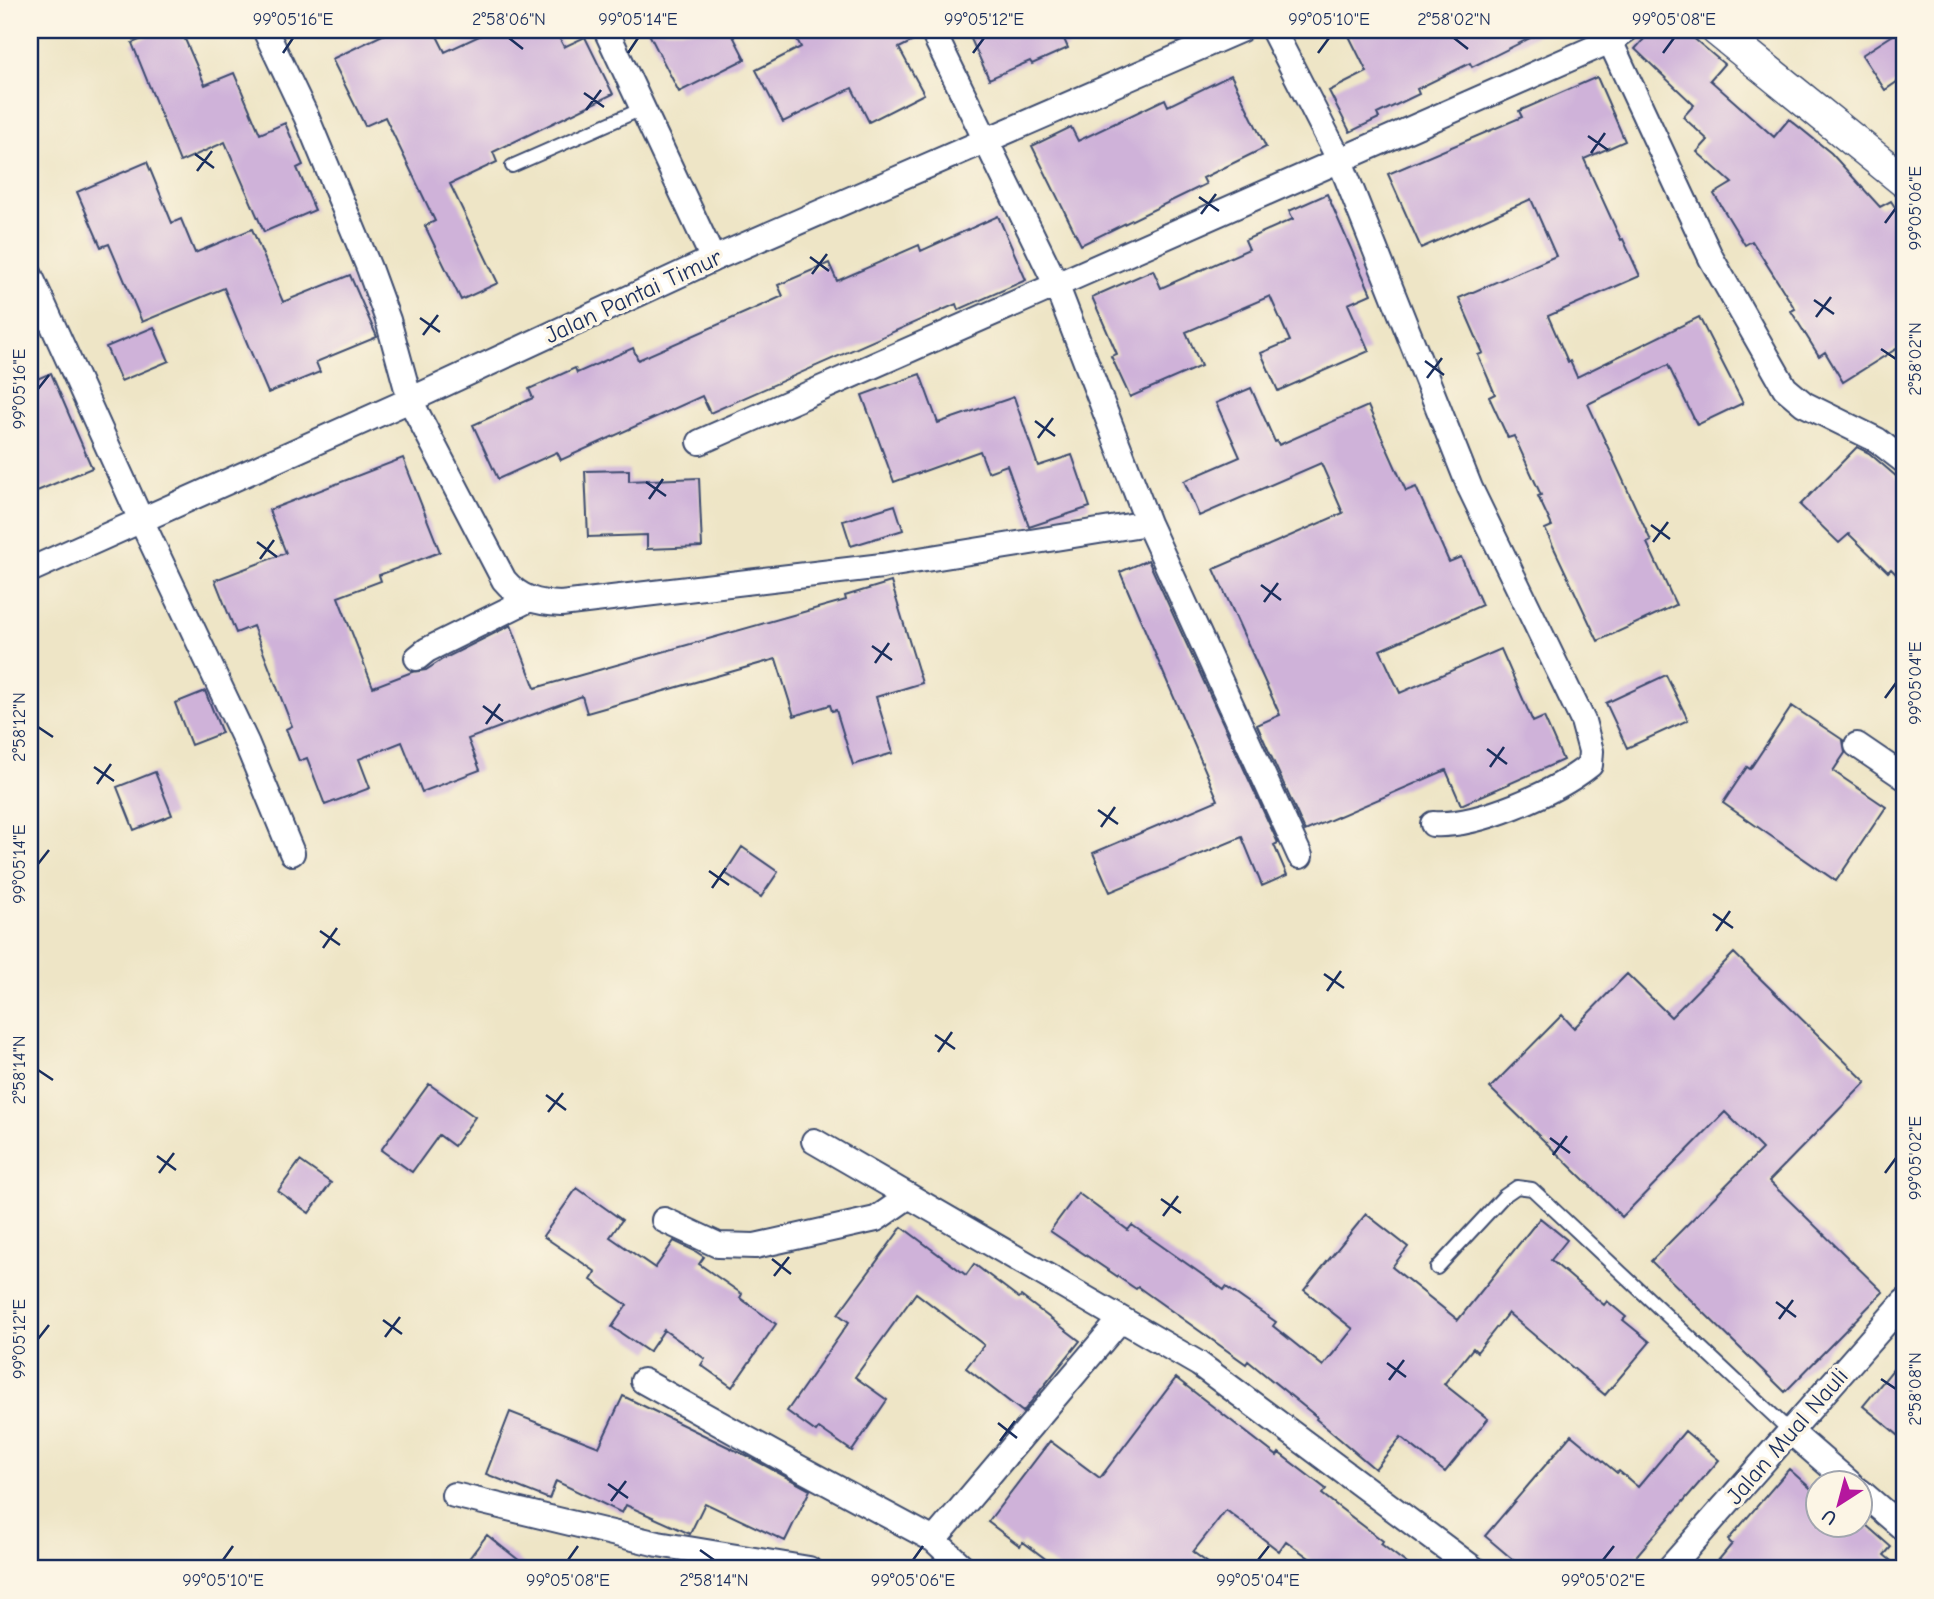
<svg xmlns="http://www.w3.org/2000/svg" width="1934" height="1599" font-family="'Comic Neue',sans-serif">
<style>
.building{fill:#cfb2d9}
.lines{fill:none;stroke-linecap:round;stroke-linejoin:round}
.service-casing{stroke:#3b4a6e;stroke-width:16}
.minor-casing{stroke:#3b4a6e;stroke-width:28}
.tertiary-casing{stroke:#3b4a6e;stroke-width:35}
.service{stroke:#fff;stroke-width:12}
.minor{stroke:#fff;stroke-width:24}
.tertiary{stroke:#fff;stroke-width:32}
.ticks{fill:none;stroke:#1b2f5e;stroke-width:2.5}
.labels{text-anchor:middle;stroke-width:7;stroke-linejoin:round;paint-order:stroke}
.street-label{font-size:24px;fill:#1b2f5e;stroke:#fcf5e5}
.neatline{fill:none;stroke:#1b2f5e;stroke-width:2.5}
.ticks-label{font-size:18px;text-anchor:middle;fill:#1b2f5e}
</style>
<rect width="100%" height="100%" fill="#fcf5e5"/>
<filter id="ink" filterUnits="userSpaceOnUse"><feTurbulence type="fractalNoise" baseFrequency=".0143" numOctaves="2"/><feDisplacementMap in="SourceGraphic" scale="14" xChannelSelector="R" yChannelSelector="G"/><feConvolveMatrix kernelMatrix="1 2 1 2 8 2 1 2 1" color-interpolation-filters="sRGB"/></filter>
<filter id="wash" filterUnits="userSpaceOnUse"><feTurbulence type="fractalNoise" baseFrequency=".00686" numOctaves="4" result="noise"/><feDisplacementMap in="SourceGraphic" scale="28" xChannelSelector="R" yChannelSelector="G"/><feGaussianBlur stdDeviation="1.57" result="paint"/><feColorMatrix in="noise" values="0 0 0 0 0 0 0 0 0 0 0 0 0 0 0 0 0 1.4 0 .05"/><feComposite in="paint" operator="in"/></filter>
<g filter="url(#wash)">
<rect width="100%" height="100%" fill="#eee5c6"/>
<g id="blocks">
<path class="building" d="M164,30H181L205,85L234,73L260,134L285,123L303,165L297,168L315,210L264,232L225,142L180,162L132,43Z
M393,30H434L445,52L492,30H555L564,47L585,37L613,94L493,152L497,162L450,184L498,283L461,300L425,226L435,221L385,117L365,126L332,59Z
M647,30H730L745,59L679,92Z
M792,30H917L919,38L899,48L924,94L869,122L852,88L783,122L756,70L801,47Z
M967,30H1060L1068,48L1032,64L1030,61L989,79Z
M1346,30H1546L1472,67L1470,63L1417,89L1419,94L1377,114L1379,118L1350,132L1329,91L1367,72Z
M1652,30H1684L1724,64L1710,80L1774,137L1789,119L1831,153L1880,207L1891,201L1904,221V344L1843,382L1825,352L1819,356L1791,311L1795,309L1752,241L1745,245L1714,194L1732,183L1697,152L1708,140L1683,117L1694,105L1635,49Z
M1901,30H1904V77L1885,90L1862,55Z
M1231,75L1266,147L1203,178L1206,184L1081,245L1032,146L1071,127L1078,141L1165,99L1168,106Z
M1597,77L1625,141L1584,159L1621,240L1623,239L1640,276L1548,316L1568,362L1570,361L1577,377L1699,317L1743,403L1697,425L1668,365L1588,404L1651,541L1647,543L1676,605L1598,641L1545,529L1552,526L1538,496L1541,495L1514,436L1508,438L1489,397L1495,394L1478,355L1483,353L1459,298L1556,256L1531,199L1421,248L1388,174L1522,117L1519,111Z
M147,162L172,223L181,219L195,253L252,229L283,302L350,275L377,337L316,362L320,372L268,393L224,288L142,322L109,244L101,247L77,192Z
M1327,194L1371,294L1348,304L1369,351L1278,391L1261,353L1290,341L1270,296L1186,332L1201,366L1130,397L1111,356L1117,354L1092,297L1153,270L1161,288L1249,249L1245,240L1293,219L1289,211Z
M998,216L1026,280L958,310L956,304L710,413L702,396L561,460L557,452L498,479L473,425L533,398L529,389L575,368L577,373L633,348L638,360L783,296L778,285L829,263L837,281L919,245L921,251Z
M154,327L169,361L121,381L106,347Z
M51,373L92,468L30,494V382Z
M920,374L938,423L1014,397L1038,466L1072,455L1090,507L1029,527L1007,465L988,472L980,451L894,482L862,395Z
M1251,388L1275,442L1277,441L1279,445L1368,406L1406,491L1416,487L1449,562L1461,557L1482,605L1380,650L1400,693L1501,649L1533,722L1544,717L1563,760L1461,805L1446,770L1305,831L1257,725L1280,715L1214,569L1343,513L1321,463L1199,516L1184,481L1240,457L1216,403Z
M1857,447L1869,453L1904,483V582L1891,569L1888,572L1849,534L1839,543L1800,505Z
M403,458L440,552L379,575L381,581L338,597L373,687L412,672L426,670L443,659L511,625L535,688L846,600L845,596L891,582L922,683L876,697L893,753L853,765L836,710L832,711L830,705L794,716L776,659L587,713L582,696L468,739L480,770L422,792L402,742L359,759L370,788L325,805L307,758L299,761L286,729L292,726L253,626L236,633L215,580L286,553L269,510Z
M629,470V481L699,478L702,547L647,549V535L588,537L585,471Z
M895,505L903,530L851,546L843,521Z
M1148,560L1278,843L1274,845L1287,875L1262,886L1242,837L1110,892L1093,853L1218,800L1120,572Z
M1666,675L1688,720L1627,748L1606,703Z
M205,691L222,733L191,745L175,703Z
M1792,706L1843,740L1845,753L1833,771L1886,807L1836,881L1723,803L1747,767L1750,769Z
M155,772L172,815L134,830L117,787Z
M742,847L778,872L761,897L725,873Z
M1734,953L1866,1082L1769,1181L1883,1292L1785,1392L1651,1261L1762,1149L1725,1112L1622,1217L1490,1088L1562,1015L1574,1028L1627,974L1671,1017Z
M429,1084L475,1117L454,1146L439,1135L412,1172L381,1150Z
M300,1161L331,1183L309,1213L278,1191Z
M577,1188L622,1220L610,1237L655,1268L674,1241L695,1251L704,1257L699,1264L742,1294L740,1298L776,1324L732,1387L701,1365L705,1359L664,1330L649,1352L612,1327L627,1305L591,1280L596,1272L543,1236Z
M1078,1193L1128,1230L1132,1225L1224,1290L1226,1287L1276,1322L1273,1326L1323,1366L1353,1329L1304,1290L1366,1214L1408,1247L1392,1267L1458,1320L1540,1218L1567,1240L1551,1260L1604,1305L1607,1301L1626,1317L1623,1320L1650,1342L1605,1395L1508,1313L1477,1352L1473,1348L1444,1384L1488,1419L1445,1472L1401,1437L1375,1469L1316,1419L1317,1417L1248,1361L1246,1364L1138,1287L1136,1289L1050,1231Z
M902,1227L966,1275L974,1264L1019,1298L1021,1296L1080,1341L1023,1412L966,1368L984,1345L916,1293L855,1377L887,1400L852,1451L819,1428L816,1432L787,1411L849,1322L838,1314Z
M1904,1356V1440L1863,1406Z
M1176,1378L1277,1456L1279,1453L1326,1489L1322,1494L1383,1541L1381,1544L1414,1569H1324L1286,1541L1279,1551L1226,1510L1193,1552L1216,1569H1059L1023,1542L1020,1546L988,1522L1050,1441L1100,1478Z
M623,1396L749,1457L810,1490L785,1541L705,1503L690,1534L626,1505L622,1513L556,1481L549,1499L486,1474L510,1412L599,1447Z
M1685,1431L1719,1460L1625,1569H1524L1485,1536L1571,1435L1617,1473L1619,1471L1638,1487Z
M1789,1469L1818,1495V1525H1866L1891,1547L1884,1555L1901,1569H1711L1732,1544L1728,1540Z
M487,1535L530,1569H461Z"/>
</g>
</g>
<g filter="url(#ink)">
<use href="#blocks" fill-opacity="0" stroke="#3b4a6e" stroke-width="2"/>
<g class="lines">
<defs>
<path id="service" d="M512,166L644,108
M1437,1268L1504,1196L1517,1187L1532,1189L1791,1432"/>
<path id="minor" d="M265,30L306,116L369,268L388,320L410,400L504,580C520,599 537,603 561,604L882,566L1148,523
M606,30L713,259
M932,30L1056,284L1148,523L1300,856
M1273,30L1340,161L1470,488L1583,721L1591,751L1590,765C1555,793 1477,827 1433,824
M1610,41L1711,258L1785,388L1804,404L1877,440L1904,461
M30,275L141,520L247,744L292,853
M700,442L1610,41L1626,30
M30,570L410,400L713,259L1240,30
M417,658L427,650L528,600
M1857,745L1904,777
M814,1141L1199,1364L1474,1569
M664,1220L718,1245L755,1246L876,1219L909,1196
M643,1381L796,1466L934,1540L965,1569
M1791,1432L1851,1484
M1860,1491L1904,1529
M454,1495L658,1544L809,1569
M934,1540L1121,1319
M1669,1569L1904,1302"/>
<path id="tertiary" d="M1717,30L1904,181"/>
</defs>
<use href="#service" class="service-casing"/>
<use href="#minor" class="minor-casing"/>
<use href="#tertiary" class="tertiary-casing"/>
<use href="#service" class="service"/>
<use href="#minor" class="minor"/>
<use href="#tertiary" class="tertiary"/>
</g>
</g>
<path class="ticks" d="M509,38L523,49M1454,38L1468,49M283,53L293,38M628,53L638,38M973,53L984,38M1318,53L1329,38M1663,53L1674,38M584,93L604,107M586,110L601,90M1588,136L1608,150M1591,153L1605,133M195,154L214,168M197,171L212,151M1199,197L1219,211M1201,214L1216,194M1885,223L1896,208M810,257L829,271M812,274L827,254M1814,300L1834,314M1816,317L1831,297M420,318L440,332M423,335L438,315M1881,349L1896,359M1425,361L1444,375M1427,378L1442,358M38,389L49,375M1035,421L1055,436M1038,438L1053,418M646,482L666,496M649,499L663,479M1651,525L1670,539M257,542L277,557M1653,542L1668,522M260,559L274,540M1261,585L1281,600M1264,602L1278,583M872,646L892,660M875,663L889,643M1885,698L1896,683M483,706L503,721M486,724L500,704M38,727L53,737M1487,749L1507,764M94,767L114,781M1490,767L1504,747M97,784L111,764M1098,810L1118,824M1101,827L1115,807M38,864L49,850M709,871L729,885M712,888L726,868M1713,914L1733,928M320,931L340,945M1716,931L1730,911M323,948L337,928M1324,974L1344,988M1327,991L1341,971M935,1035L955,1049M938,1052L952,1032M38,1070L53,1080M546,1095L566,1110M548,1112L563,1093M1550,1138L1570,1153M1553,1155L1567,1136M157,1156L176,1170M159,1173L174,1153M1885,1173L1896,1158M1161,1199L1181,1213M1163,1216L1178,1196M772,1259L791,1274M774,1276L789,1257M1776,1302L1796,1317M1779,1319L1793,1300M383,1320L402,1334M385,1337L400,1317M38,1339L49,1325M1387,1363L1406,1377M1881,1379L1896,1389M1389,1380L1404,1360M998,1423L1017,1438M1000,1441L1015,1421M608,1484L628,1498M611,1501L626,1481M700,1550L714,1560M223,1560L233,1546M568,1560L578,1546M913,1560L923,1546M1258,1560L1269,1546M1603,1560L1614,1546"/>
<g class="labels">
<g class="street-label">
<text transform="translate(633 296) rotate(-25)" y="8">Jalan Pantai Timur</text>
<text transform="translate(1787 1436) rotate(-49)" y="8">Jalan Mual Nauli</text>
</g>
</g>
<rect width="1934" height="1599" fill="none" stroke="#fcf5e5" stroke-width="77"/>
<g transform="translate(1839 1504) rotate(216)"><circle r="33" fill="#fcf5e5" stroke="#a2a6af" stroke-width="2"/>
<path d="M0-5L12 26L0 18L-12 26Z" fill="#b5179e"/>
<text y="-10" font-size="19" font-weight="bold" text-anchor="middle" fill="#1b2f5e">U</text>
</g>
<rect x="38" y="38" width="1858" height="1522" class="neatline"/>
<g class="ticks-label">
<text x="293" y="25">99°05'16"E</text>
<text x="509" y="25">2°58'06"N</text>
<text x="638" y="25">99°05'14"E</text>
<text x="984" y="25">99°05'12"E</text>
<text x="1329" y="25">99°05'10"E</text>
<text x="1454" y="25">2°58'02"N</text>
<text x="1674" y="25">99°05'08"E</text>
<text transform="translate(1915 208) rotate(-90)" y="6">99°05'06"E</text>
<text transform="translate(1915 359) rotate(-90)" y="6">2°58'02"N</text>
<text transform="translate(19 389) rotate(-90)" y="6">99°05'16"E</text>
<text transform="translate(1915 683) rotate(-90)" y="6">99°05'04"E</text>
<text transform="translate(19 727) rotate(-90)" y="6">2°58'12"N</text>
<text transform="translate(19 864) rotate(-90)" y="6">99°05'14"E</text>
<text transform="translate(19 1070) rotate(-90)" y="6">2°58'14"N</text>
<text transform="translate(1915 1158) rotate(-90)" y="6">99°05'02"E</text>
<text transform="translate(19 1339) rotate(-90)" y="6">99°05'12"E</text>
<text transform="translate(1915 1389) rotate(-90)" y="6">2°58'08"N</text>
<text x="223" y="1586">99°05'10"E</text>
<text x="568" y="1586">99°05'08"E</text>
<text x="714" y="1586">2°58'14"N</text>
<text x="913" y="1586">99°05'06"E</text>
<text x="1258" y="1586">99°05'04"E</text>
<text x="1603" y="1586">99°05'02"E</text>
</g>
</svg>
